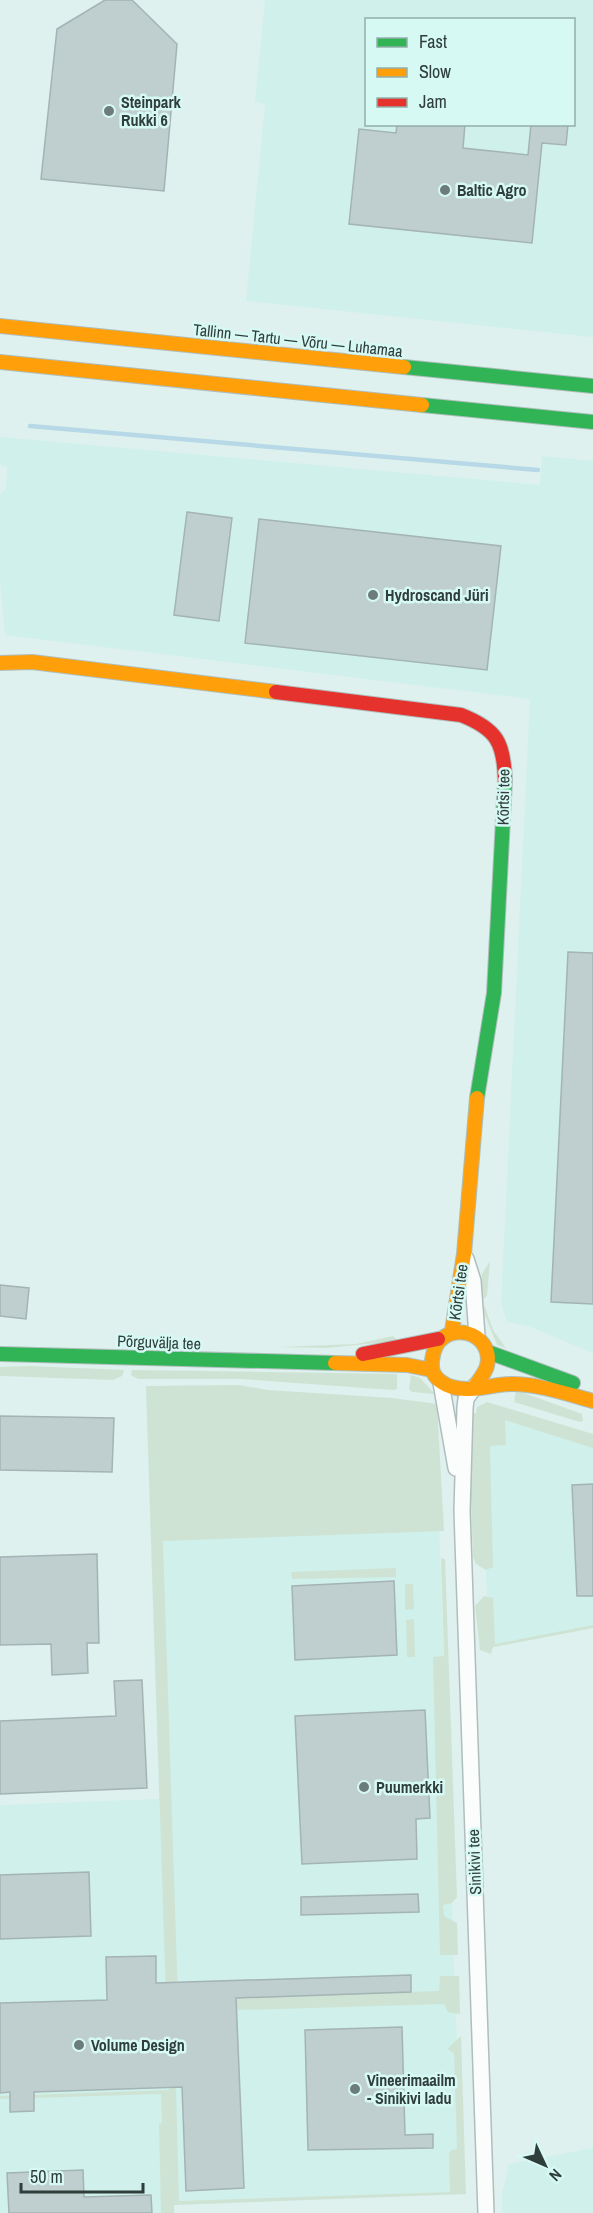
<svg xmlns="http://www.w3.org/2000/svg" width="593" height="2213" font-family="'Archivo Narrow',sans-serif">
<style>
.built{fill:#cff0eb;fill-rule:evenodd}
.green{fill:#cfe3d4}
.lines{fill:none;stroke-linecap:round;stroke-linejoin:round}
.stream{stroke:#b7d8e7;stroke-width:4.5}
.building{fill:#bfcece;stroke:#a4b3b3;stroke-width:1.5}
.street-casing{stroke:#afbebc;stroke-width:18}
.fast-casing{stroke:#afbebc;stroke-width:16}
.slow-casing{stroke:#afbebc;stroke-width:16}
.jam-casing{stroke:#afbebc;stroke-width:16}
.street{stroke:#fafdfc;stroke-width:15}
.fast{stroke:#30b455;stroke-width:14}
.slow{stroke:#ff9f0a;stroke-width:14}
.jam{stroke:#e5322d;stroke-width:14}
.poi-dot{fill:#6c7c7a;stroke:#d6f9f4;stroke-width:2}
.labels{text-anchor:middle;stroke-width:5;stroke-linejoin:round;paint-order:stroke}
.poi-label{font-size:16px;font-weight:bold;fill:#2f3d3b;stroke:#d6f9f4;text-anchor:start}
.street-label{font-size:16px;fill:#2f3d3b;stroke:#d6f9f4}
</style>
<rect width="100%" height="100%" fill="#def1ee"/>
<path class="built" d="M265,0H593V337L246,301L265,104L255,102ZM366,20H574V124H366Z
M0,437L540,485L542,456L593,461V1353L528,1326L507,1322L501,1303L530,699L5,635L0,578V493L6,490L7,467L0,464Z
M146,1386L435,1407L462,2194L174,2205V2213H0V1805L159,1799Z
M504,1413L593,1439V1628L489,1648L481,1436Z
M593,2148V2213H502V2194L509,2164Z"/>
<path class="green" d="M490,1261L487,1296L482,1300V1274Z
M485,1307L493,1330L506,1348L497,1345L482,1308Z
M393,1336L398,1341L326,1348L279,1347L356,1344Z
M30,1366L124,1370L122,1376L113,1380L0,1376V1367Z
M132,1370L397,1374V1389L393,1390L241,1379H138L131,1375Z
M411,1375L420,1378L435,1394L412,1392L409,1389Z
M239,1385L268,1390L392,1398L437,1404L444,1531L163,1541L178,1999L439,1991L440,1976H459L460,2014L448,2012L444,2004L174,2012L179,2201L450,2192L449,2154L451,2150L457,2149L454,2053L447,2049L461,2036L466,2194L174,2205V2213H161L159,2124L162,2123L161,2094L0,2099V2096L169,2090L146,1386Z
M516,1390L582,1414L583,1421L580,1422L514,1402Z
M487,1402L593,1434V1448L505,1420L506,1445L490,1446L493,1567L486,1570L476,1564L473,1557L468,1415L476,1413L477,1407Z
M441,1558L445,1559L457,1897L452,1903L443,1905L444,1916L457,1923L458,1955H440L433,1657L444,1656Z
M396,1568V1577L292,1579L291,1572Z
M405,1584H413L414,1609L405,1610Z
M484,1596L493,1598L495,1644L593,1625V1628L493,1647L491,1654L480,1650L475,1606Z
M414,1619L415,1657H407L406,1620Z"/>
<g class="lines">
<path class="stream" d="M30,426L538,470"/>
</g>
<path class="building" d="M105,0H132L177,44L164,191L41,179L57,29Z
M397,124H465L463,148L528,155L531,124H568L566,145L542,143L532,243L349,224L359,129L396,133Z
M187,512L232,518L219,621L174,615Z
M259,519L501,546L487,670L245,643Z
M568,952L593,953V1304L551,1302Z
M0,1285L29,1288L26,1319L0,1316Z
M0,1416L114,1418L112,1472L0,1470Z
M593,1484V1596H577L572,1485Z
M97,1554L99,1643H87L88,1673L52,1675L51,1644L0,1645V1557Z
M394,1581L397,1655L295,1660L292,1586Z
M142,1680L147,1788L0,1794V1721L116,1716L114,1681Z
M425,1710L430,1818L416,1819L417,1859L302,1864L295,1716Z
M89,1872L91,1936L0,1939V1875Z
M418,1894L419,1912L301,1915V1897Z
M156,1956V1983L411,1975V1992L236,1998L244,2188L186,2191L182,2087L34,2092V2111L10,2112V2092L0,2093V2003L107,2000L106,1957Z
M402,2027L405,2135L433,2134V2148L308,2150L305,2030Z
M83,2170L84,2197L151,2195L152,2213H9L7,2173Z"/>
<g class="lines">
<defs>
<path id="street" d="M466,1259L473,1281L477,1336
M441,1383L456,1468
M475,1386L466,1399L465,1408L462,1511L486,2213"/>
<path id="fast" d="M404,367L593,386
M422,405L593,422
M477,1098L494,993L505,780
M488,1352L573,1383
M0,1354L335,1363"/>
<path id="slow" d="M0,326L404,367
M0,362L422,405
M0,663L32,662L276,692
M452,1331L464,1254L477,1098
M335,1363L407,1365L432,1370
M475,1386C479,1380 485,1373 487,1366C495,1332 445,1318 434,1351C432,1359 430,1367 434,1374C437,1380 445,1385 452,1387C471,1393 492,1384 512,1384C539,1384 567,1394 593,1401"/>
<path id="jam" d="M276,692L461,715C497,729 504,743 505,780
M363,1354L438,1339"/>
</defs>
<use href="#street" class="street-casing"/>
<use href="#fast" class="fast-casing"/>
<use href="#slow" class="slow-casing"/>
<use href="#jam" class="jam-casing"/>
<use href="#street" class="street"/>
<use href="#fast" class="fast"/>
<use href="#slow" class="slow"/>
<use href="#jam" class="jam"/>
</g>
<g class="poi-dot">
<circle cx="109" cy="111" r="6"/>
<circle cx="445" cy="190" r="6"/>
<circle cx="373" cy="595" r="6"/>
<circle cx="364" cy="1787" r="6"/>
<circle cx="79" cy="2045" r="6"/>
<circle cx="355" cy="2089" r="6"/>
</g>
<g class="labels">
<g class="poi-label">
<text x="121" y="108">Steinpark<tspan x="121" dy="18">Rukki 6</tspan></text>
<text x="457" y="196">Baltic Agro</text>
<text x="385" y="601">Hydroscand Jüri</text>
<text x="376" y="1793">Puumerkki</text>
<text x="91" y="2051">Volume Design</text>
<text x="367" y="2086">Vineerimaailm<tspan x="367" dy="18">- Sinikivi ladu</tspan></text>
</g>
<g class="street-label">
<text transform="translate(298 340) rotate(6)" y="6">Tallinn — Tartu — Võru — Luhamaa</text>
<text transform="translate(503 797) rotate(-89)" y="6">Kõrtsi tee</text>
<text transform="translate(458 1292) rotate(-82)" y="6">Kõrtsi tee</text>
<text transform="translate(159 1342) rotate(2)" y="6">Põrguvälja tee</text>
<text transform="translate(474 1862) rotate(-92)" y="6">Sinikivi tee</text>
</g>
</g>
<rect x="365" y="18" width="210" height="108" fill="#d6f9f4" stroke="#93aeaa" stroke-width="1.5"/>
<rect x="377" y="38" width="30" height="9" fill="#30b455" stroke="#93aeaa" stroke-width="1.5"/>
<text x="419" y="48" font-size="18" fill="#2f3d3b">Fast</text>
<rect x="377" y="68" width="30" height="9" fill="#ff9f0a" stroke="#93aeaa" stroke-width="1.5"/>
<text x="419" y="78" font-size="18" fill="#2f3d3b">Slow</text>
<rect x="377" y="98" width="30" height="9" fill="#e5322d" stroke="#93aeaa" stroke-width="1.5"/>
<text x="419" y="108" font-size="18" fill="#2f3d3b">Jam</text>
<g transform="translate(545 2165) rotate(134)" stroke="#d6f9f4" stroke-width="4.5" paint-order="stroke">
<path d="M0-4.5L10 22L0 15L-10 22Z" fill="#2f3d3b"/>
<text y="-9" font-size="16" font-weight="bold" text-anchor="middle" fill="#2f3d3b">N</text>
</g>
<path d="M21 2183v9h122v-9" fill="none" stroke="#2f3d3b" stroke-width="3"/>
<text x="30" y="2183" font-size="18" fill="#2f3d3b" stroke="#d6f9f4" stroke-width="4.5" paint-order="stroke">50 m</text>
</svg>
